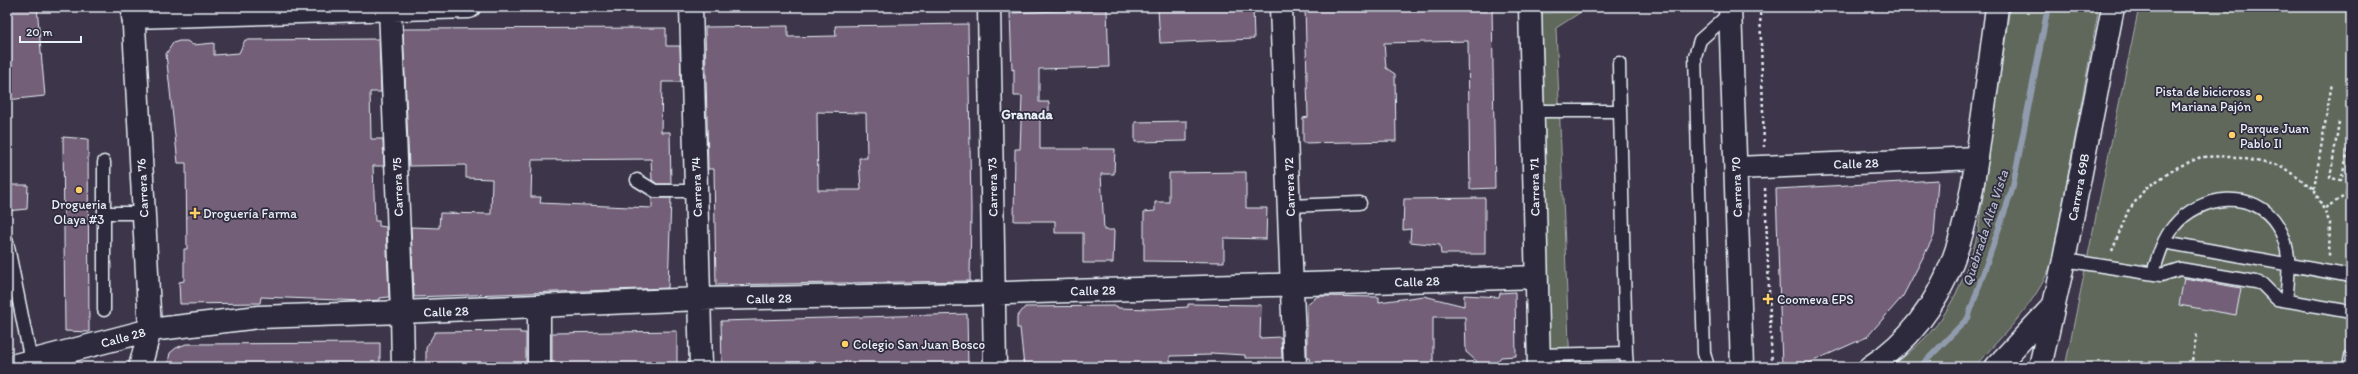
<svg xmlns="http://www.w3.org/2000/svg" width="2358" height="374" font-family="Itim,sans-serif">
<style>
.green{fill:#60685b;stroke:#a4acaa}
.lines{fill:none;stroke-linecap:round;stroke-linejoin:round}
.stream{stroke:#909bae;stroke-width:6}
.building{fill:#735f78;stroke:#e8f1f8;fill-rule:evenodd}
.lane-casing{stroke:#e8f1f8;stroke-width:15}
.street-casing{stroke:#e8f1f8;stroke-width:25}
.secondary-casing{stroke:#e8f1f8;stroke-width:25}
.path{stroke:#e8f1f8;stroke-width:2.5;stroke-dasharray:3 3;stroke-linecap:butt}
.lane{stroke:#2f2a3d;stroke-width:12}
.street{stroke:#2f2a3d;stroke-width:22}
.secondary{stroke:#2f2a3d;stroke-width:22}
.poi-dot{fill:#ffd166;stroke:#2f2a3d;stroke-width:1.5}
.labels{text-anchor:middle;stroke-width:3.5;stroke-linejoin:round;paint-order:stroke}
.poi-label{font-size:13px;fill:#e8f1f8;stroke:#2f2a3d;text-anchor:start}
.street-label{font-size:13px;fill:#e8f1f8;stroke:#2f2a3d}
.neighbourhood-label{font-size:14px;font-weight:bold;fill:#e8f1f8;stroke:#2f2a3d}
.water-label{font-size:14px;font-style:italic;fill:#adb7c7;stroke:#2f2a3d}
</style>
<rect width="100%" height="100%" fill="#3d3549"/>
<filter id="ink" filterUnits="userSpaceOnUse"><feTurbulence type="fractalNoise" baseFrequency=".025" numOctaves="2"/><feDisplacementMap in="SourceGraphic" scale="8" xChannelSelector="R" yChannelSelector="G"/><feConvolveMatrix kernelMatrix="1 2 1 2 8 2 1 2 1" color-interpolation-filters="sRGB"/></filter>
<g filter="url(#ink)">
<path class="green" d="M2010,7H2099L2052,262C2037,303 2003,335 1974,367H1892C1904,357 1916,347 1927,336C1954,307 1968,270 1978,232Z
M2139,7H2351V367H2065Z
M1581,12L1556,28L1570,367H1550L1542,13Z"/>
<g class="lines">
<path class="stream" d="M1920,367L1968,318L2012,190L2048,7"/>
</g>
<path class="building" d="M7,7H37L45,96L7,100Z
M1253,7L1254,39L1160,43L1158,9Z
M1305,7H1492L1495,188L1470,189L1468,41L1384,43L1386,68L1395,74L1396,141L1303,143V118L1308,117Z
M1107,9L1109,67L1039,69V102H1049V118H1040V149H1115L1114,174H1101L1104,230H1114L1113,263H1083V233H1055V221H1014L1015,149H1020L1022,96H1014V69L1012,70L1010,13Z
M968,24L971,209L970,281L716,285L714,169H708L705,27L788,26V37L836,36L835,26ZM817,112L866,113L867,158H859L861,190H818Z
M666,28V46H680L681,82H662L661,132H670L671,184H657L652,180L651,159L532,160L531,197H541L540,203L652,208V198H671L668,288L414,297L411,227L439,228L440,213L491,214L492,179L466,178V165L409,166L403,29Z
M379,39L381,92H370L371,139H383L384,166H373L375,221H379V226L386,227L389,297L380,298V300L364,301L261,297L260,303L180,304L179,282L184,281V249H187L186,163H178L166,54L173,43L179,41H187L193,45L214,43V55L239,53L245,40Z
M1187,121V141L1135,142V122Z
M63,137L88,139L89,332L65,331Z
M1246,172V208H1267L1266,239L1224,238V262L1144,261V212L1155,211V202H1169V173Z
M1938,180L1934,236L1903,296L1867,337L1800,367H1782L1776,189Z
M7,185H28L27,209L7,211Z
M1485,198V254H1441L1440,245L1410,242L1411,229L1403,230L1404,199Z
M2184,278L2241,288L2236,315L2179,305Z
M1515,292L1516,356L1501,357L1493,367H1483L1466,352L1465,317H1433V367H1310L1309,358H1307V304L1318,296L1379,297V302L1424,296L1464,306V295L1499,297L1500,293Z
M1188,304L1261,305L1260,338L1281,337L1282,358H1245V355L1211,353V355L1170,356V367H1024L1020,328H1017V317L1025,307L1117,306L1118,308L1151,309L1188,307Z
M967,314L968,367H722L721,321Z
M520,331V333H526V367H426V348L435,332Z
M677,331V367H552V333Z
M380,343V367H167L170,353L176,348L186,344Z"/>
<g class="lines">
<defs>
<path id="lane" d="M1619,63L1620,111
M1533,111H1620L1626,353L1539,355
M104,162V310
M637,180L655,191H696
M1290,206L1360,203
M104,213H144
M7,242L31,361
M2164,242L2351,276
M2064,260L2161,275L2180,269L2256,282L2262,284L2277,299L2351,312
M2153,273C2158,257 2163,239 2174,226C2199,195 2255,187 2278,226C2292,250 2289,275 2286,300
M1626,353L1627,367
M1708,367L1704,353L1695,56L1700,40L1730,13
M2349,367L2351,357"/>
<path id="street" d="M390,7L402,312L699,299L972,294L1536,277
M691,7L701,367
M989,7L995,367
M1530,7L1539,367
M133,17L469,7
M1736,168L1977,158
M539,307V367"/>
<path id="secondary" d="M133,7L150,330L140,367
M1281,7L1295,367
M1730,7L1742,367
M8,367L150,330L259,317L402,312L403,367
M1870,367C1954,312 1969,220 1981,128C1987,87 1992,47 1997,7
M1996,367L2054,305
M2040,367L2064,260L2113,7"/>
</defs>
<use href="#lane" class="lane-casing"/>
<use href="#street" class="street-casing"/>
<use href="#secondary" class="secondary-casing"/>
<path class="path" d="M1760,7L1764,147
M2339,122L2330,178L2341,180L2351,138
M1765,188L1772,367
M2314,189L2332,83
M2346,194L2351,171
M2325,208L2351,192
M2112,251L2128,211L2146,188L2178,167L2201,157L2230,156L2281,166L2314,189L2330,223L2329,256
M2191,367L2197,333"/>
<use href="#lane" class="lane"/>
<use href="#street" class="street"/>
<use href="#secondary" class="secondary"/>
</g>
</g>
<g class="poi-dot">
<circle cx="2259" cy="98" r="4"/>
<circle cx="2232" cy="135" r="4"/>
<circle cx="79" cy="190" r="4"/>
<path d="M193 207h4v4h4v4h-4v4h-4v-4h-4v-4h4z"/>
<path d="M1766 293h4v4h4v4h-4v4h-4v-4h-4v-4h4z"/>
<circle cx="845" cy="344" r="4"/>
</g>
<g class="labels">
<g class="poi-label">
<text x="2251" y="96" text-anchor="end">Pista de bicicross<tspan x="2251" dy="15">Mariana Pajón</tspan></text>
<text x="2240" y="133">Parque Juan<tspan x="2240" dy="15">Pablo II</tspan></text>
<text x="79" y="209" text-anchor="middle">Drogueria<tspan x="79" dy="15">Olaya #3</tspan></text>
<text x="203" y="218">Droguería Farma</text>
<text x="1777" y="304">Coomeva EPS</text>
<text x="853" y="349">Colegio San Juan Bosco</text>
</g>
<g class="street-label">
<text transform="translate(1856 163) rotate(-2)" y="5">Calle 28</text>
<text transform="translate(397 187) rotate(-92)" y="5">Carrera 75</text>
<text transform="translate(696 187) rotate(-92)" y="5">Carrera 74</text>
<text transform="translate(992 187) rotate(-91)" y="5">Carrera 73</text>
<text transform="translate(1289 187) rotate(-92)" y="5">Carrera 72</text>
<text transform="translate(1534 187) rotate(-91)" y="5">Carrera 71</text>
<text transform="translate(1736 187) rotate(-92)" y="5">Carrera 70</text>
<text transform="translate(2078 187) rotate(-79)" y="5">Carrera 69B</text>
<text transform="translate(142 188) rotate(-93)" y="5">Carrera 76</text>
<text transform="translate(1417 281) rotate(-2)" y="5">Calle 28</text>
<text transform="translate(1093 290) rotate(-1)" y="5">Calle 28</text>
<text transform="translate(769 298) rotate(-1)" y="5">Calle 28</text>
<text transform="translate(446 311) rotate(-2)" y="5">Calle 28</text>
<text transform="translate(123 337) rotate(-15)" y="5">Calle 28</text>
</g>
<g class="neighbourhood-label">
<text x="1027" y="119">Granada</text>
</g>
<g class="water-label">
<text transform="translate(1985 228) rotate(-72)" y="5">Quebrada Alta Vista</text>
</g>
</g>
<rect width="2358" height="374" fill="none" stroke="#2f2a3d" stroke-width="24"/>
<rect x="12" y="12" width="2334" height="350" fill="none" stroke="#e8f1f8" stroke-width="1.5" filter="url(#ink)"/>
<path d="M20 36v6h61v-6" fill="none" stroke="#e8f1f8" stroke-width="2"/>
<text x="26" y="36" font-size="12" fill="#e8f1f8" stroke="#2f2a3d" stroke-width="3" paint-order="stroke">20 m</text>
</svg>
